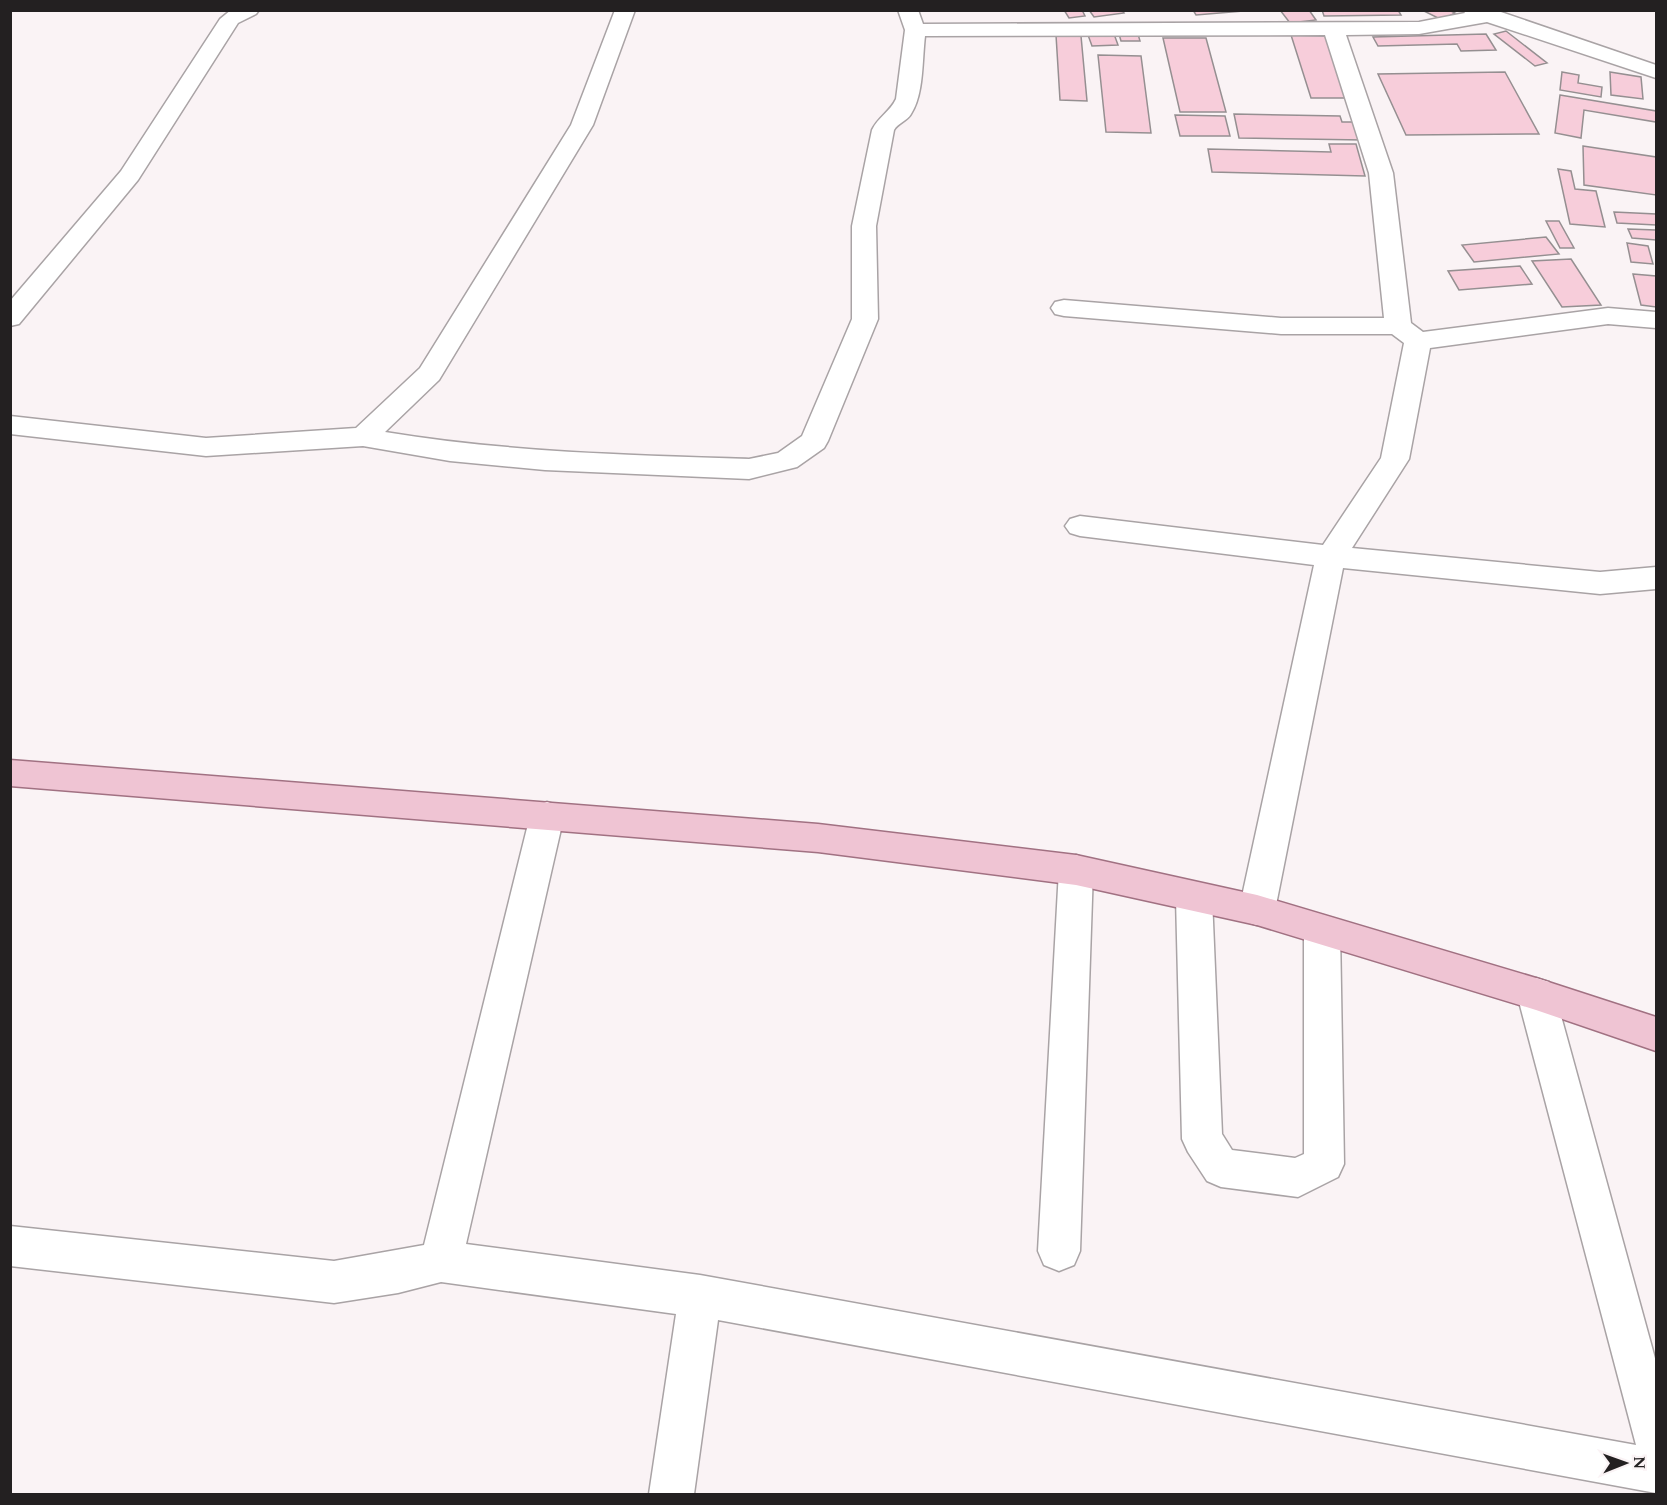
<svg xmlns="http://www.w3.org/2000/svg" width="1667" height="1505" font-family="Spectral,serif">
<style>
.building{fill:#f7cdda;stroke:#958f91;stroke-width:1.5}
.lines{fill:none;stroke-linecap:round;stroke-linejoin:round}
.minor-casing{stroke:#a9a3a5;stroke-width:3}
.major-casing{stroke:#a17182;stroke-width:3}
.minor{fill:#fff;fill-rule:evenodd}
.major{fill:#efc4d3;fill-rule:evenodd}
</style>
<rect width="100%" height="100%" fill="#faf3f5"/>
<path class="building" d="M1064,10H1082L1085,16L1069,18Z
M1089,10H1122L1124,13L1094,17Z
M1193,10H1243V11L1196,15Z
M1280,10H1309L1316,20L1290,23Z
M1322,10H1398L1401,15L1324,16Z
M1422,10H1449L1455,13L1442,20Z
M1506,31L1547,63L1535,66L1494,34Z
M1114,34L1118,45L1092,46L1088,35Z
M1119,34H1138L1140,41H1121Z
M1486,34L1496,50L1461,51L1457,44L1378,46L1373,37Z
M1056,35L1081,36L1087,101L1060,100Z
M1291,35L1326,36L1348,98H1311Z
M1163,38H1206L1226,112H1180Z
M1098,55L1141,56L1151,133L1106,132Z
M1505,72L1539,134L1406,135L1378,74Z
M1562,72L1579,75L1578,83L1602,87L1601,97L1560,90Z
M1610,72L1641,77L1643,99L1611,95Z
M1560,95L1656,111V122L1584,110L1581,138L1555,133Z
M1234,114L1340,116L1342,122H1357L1363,140L1239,138Z
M1175,115L1225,116L1230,136H1180Z
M1329,144H1356L1365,176L1212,172L1208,149L1331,152Z
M1583,146L1656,157V195L1584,185Z
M1558,169L1571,171L1575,189L1596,191L1605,227L1570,224Z
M1614,212L1656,214V225L1617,223Z
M1546,221H1559L1574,248H1560Z
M1628,229L1656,230V240L1632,238Z
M1546,237L1559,254L1474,262L1462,245Z
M1627,243L1648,246L1653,264L1631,262Z
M1571,259L1601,305L1562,307L1532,261Z
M1520,266L1532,284L1459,290L1448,271Z
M1633,274L1656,276V307L1641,305Z"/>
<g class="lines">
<defs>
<path id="minor" d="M231,10H259L256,14L238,23L138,180L19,324L10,326V301L121,171L220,19Z
M615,10H635L593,125L439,380L385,432C506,452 627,455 749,459L778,453L802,436L852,319V226L872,130C878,117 890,112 896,99L905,30L898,10H918L923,24L1419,22L1465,13L1463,10H1495L1656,65V78L1487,22L1419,34L1346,35L1393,173L1411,323L1423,332L1608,308L1656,312V328L1608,324L1430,348L1409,459L1352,548L1600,572L1656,567V589L1600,594L1343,568L1275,910L1270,921L1257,925L1244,921L1239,910L1314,565L1080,536L1070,533L1065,526L1070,519L1080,516L1323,545L1381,458L1404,343L1392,334H1281L1064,316L1055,314L1051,308L1055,302L1064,300L1281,318H1384L1369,173L1325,35L925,36C922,60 924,94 911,114C907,121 898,123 894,130L876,226L878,319L828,441L824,448L797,467L749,479L545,470L450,461L363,446L206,456L10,434V416L206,438L356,428L420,368L571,125Z
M547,802L559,806L564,816L466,1244L700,1275L1636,1445L1517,994L1523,982L1536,978L1549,982L1555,994L1656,1362V1493L718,1320L694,1494H649L676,1314L441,1282L398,1293L334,1303L10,1266V1226L334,1261L424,1245L530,816L535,806Z
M1076,855L1088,860L1093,870L1080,1251L1074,1265L1059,1271L1044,1265L1038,1251L1059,870L1064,860Z
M1194,883L1207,887L1212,898L1222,1134L1232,1150L1295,1158L1304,1154V930L1309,919L1322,915L1335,919L1340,930L1344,1164L1338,1177L1298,1197L1221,1187L1207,1181L1188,1152L1182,1139L1176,898L1181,887Z"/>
<path id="major" d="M10,760L818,824L1076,855L1257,895L1536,978L1656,1017V1051L1536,1010L1257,925L1076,885L818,852L10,786Z"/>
</defs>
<use href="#minor" class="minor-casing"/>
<use href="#major" class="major-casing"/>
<use href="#minor" class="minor"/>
<use href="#major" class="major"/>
</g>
<rect width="1667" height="1505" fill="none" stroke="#232021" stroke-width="24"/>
<g transform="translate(1625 1463) rotate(89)" stroke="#faf3f5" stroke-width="4.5" paint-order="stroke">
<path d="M0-4.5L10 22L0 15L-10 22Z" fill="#232021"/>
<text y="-9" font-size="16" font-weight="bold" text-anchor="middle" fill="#232021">N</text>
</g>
</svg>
